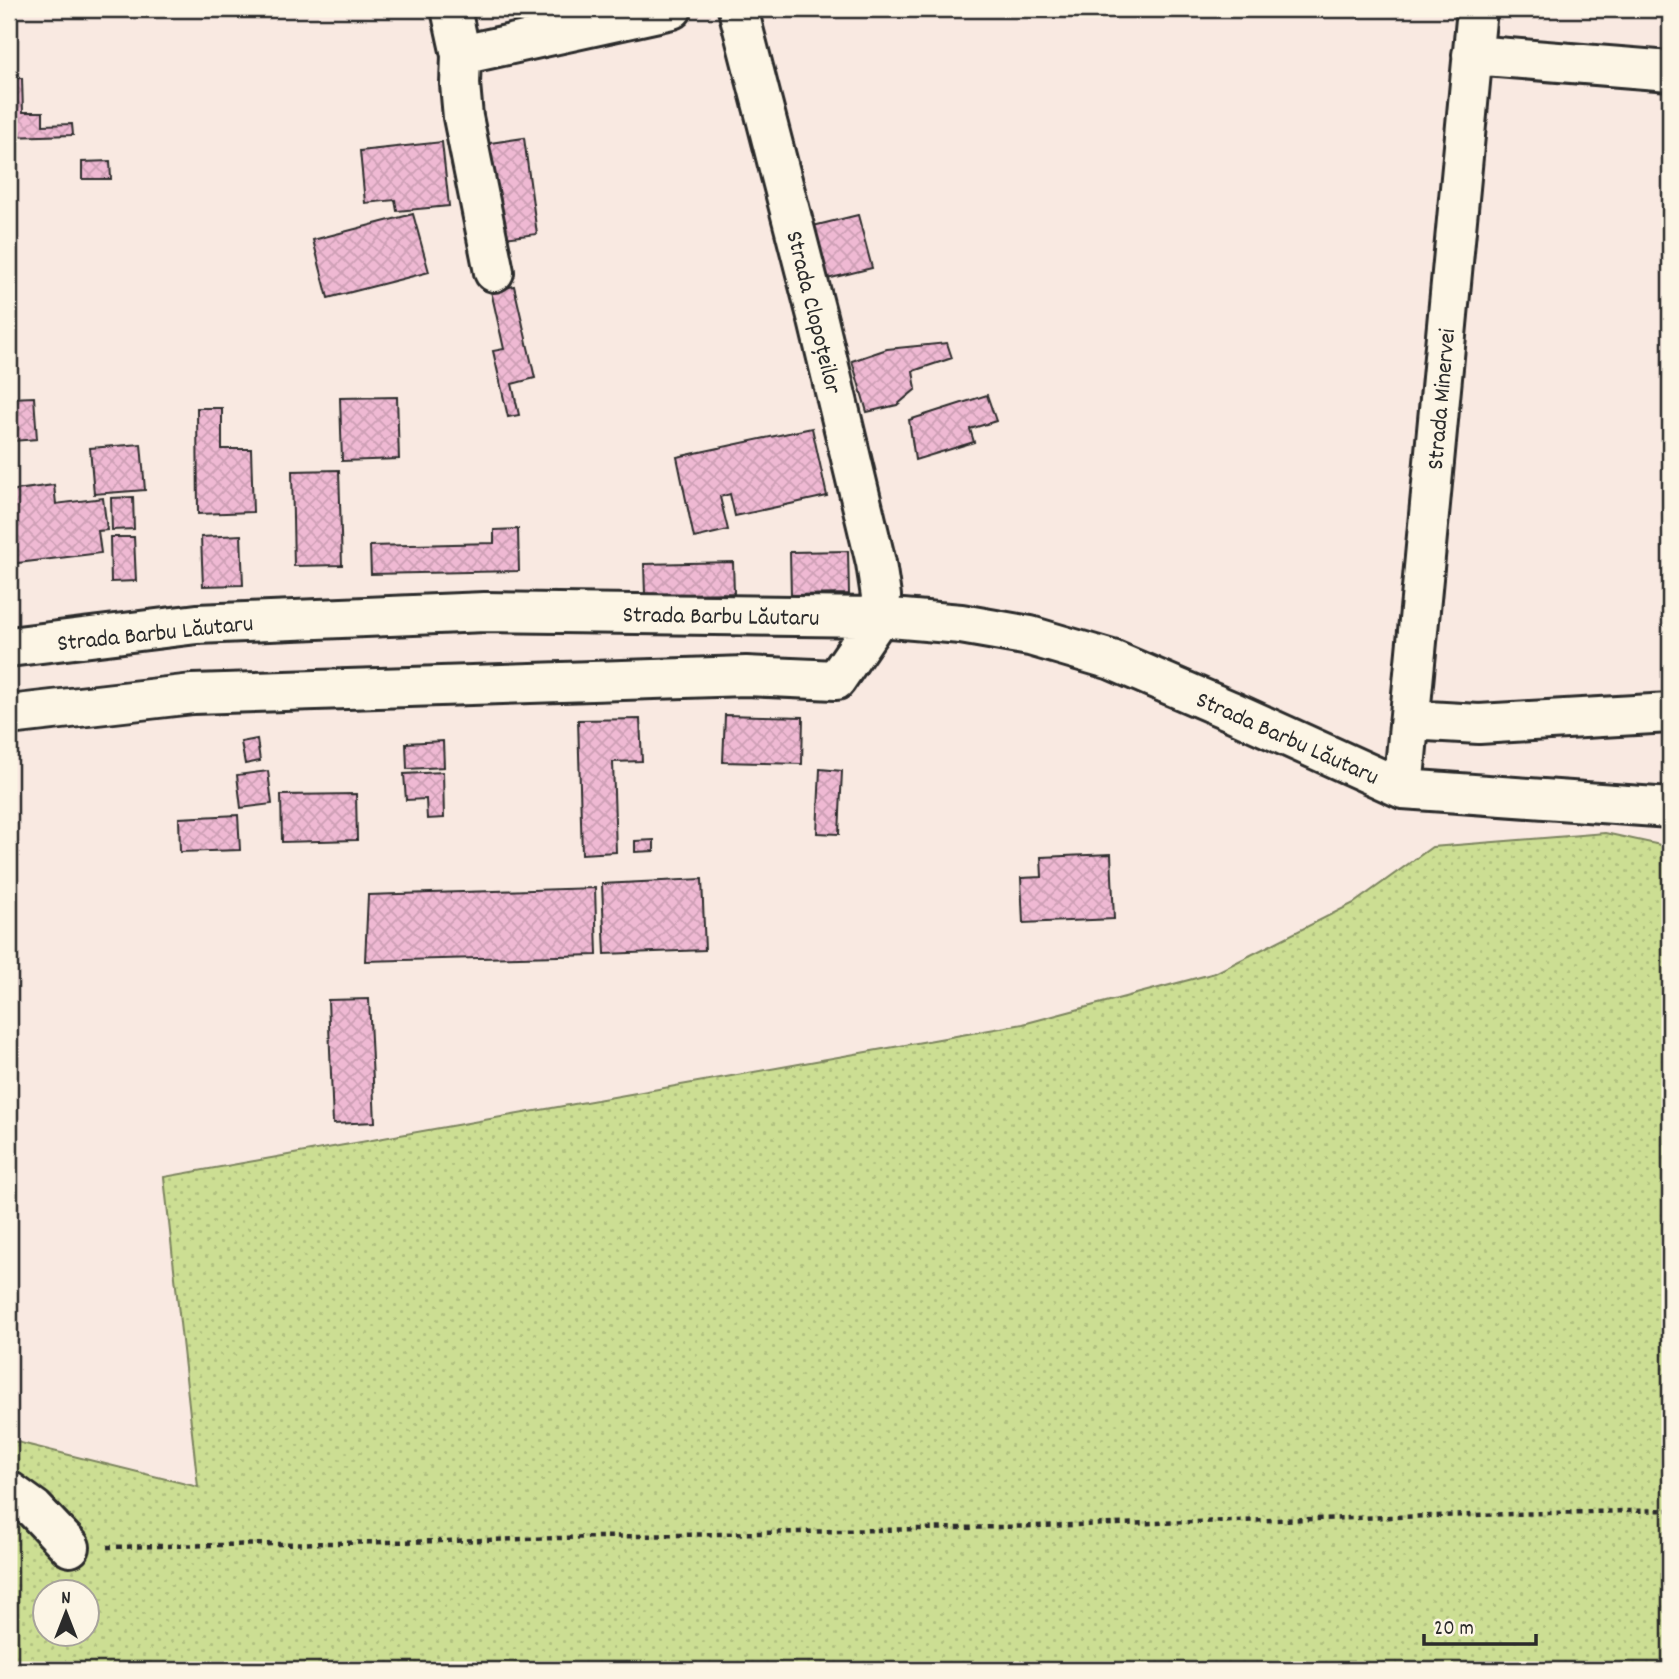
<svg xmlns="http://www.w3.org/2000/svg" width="1679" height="1679" font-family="Dekko,sans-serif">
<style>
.grass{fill:url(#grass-dots);stroke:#7c845f;stroke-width:2;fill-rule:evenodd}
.building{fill:url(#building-cross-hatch);stroke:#2b2b2b;stroke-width:2}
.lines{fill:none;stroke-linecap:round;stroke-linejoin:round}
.minor-casing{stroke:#2b2b2b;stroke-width:44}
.path{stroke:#2b2b2b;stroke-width:4.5;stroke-dasharray:5 5;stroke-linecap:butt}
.minor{stroke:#fcf5e5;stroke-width:38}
.labels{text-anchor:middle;stroke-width:5;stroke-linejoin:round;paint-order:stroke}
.street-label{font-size:24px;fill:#2b2b2b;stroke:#fcf5e5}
</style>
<defs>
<pattern id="grass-dots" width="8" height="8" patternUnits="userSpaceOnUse" patternTransform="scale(1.75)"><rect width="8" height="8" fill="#ccde93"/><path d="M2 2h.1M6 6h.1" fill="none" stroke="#afbf7f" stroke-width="1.8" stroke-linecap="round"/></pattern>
<pattern id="building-cross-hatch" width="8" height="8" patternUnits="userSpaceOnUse" patternTransform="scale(1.75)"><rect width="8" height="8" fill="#efb9d3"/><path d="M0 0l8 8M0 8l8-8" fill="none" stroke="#cd9fb5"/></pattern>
</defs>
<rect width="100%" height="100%" fill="#f9e9e1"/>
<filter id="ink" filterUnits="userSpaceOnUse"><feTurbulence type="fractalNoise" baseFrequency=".0143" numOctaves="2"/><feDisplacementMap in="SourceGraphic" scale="14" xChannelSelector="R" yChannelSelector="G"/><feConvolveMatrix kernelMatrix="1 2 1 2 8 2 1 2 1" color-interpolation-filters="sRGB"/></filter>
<g filter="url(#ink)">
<path class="grass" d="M1605,833L1670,847V1670H9V1440L198,1487L164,1177L1023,1024L1215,973L1354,903L1432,847ZM46,1592H88V1634H46Z"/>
<path class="building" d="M9,78H22L23,112H43V125L72,124L73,135L9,137V155Z
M524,138L537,234L496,239L483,144Z
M442,142L449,206L397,211L395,200L365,203L360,151Z
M110,161L111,179H82V162Z
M413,214L429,272L328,298L313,240Z
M858,215L872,268L823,280L809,227Z
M514,286L535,378L512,384L519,415L508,417L493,351L504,349L491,291Z
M947,343L952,358L913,371L916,389L897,405L867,412L852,361L887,349Z
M987,395L996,421L970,429L974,442L915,460L909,420Z
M34,397L37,439L13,441L10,398Z
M397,397L399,459L342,461L340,398Z
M197,408H222V449H251L253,512L198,514Z
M812,428L827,496L735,516L730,494L720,497L728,530L694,538L677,457Z
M141,444L145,490L94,494L90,448Z
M339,470L342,565L294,566L292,471Z
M54,485L56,504L103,498L107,530L98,531L101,553L9,564V491Z
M133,497L134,529L112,530L111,498Z
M518,529L519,571L371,574L370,546L494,543V530Z
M241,535L243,585L203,586L201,537Z
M110,537H134L136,581L111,582Z
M848,551L849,594L791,595L790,552Z
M733,562L734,593L645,595L644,564Z
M725,715L803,717L802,764L723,762Z
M640,719L642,761L613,762L616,852L582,854L578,720Z
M257,739L260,761L245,764L241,742Z
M443,741L444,767L407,769L406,743Z
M820,769L842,771L839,834L817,833Z
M268,771L272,804L241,808L237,775Z
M443,772L444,818L427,819L426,799L406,800L404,774Z
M356,794L357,840L282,842L281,795Z
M238,815L240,850L180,852L179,818Z
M654,840V851L635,852V841Z
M1111,854L1114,919L1023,923L1021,878L1042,877L1041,857Z
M702,879L705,950L605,954L602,884Z
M595,888L597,955L365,961L368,895Z
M369,999L375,1122L333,1124L328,1000Z"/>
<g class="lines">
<defs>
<path id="minor" d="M451,9L461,55L460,84L463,117L494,272
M461,55L672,9
M1472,55L1670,71
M9,647L197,624L485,612L879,617L961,624L1030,636L1112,660L1231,711L1403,789L1670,808
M9,715L193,694L746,676L836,680L879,617L881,596L876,563L818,320L738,9
M1410,720L1479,724L1670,713
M1403,789L1477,9
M9,1491L34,1509L70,1547"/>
</defs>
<use href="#minor" class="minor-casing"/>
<path class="path" d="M107,1547L443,1541L1670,1510"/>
<use href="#minor" class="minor"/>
</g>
</g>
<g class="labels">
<g class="street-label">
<text transform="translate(815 312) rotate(76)" y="8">Strada Clopoțeilor</text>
<text transform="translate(1440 399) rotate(-85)" y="8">Strada Minervei</text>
<text transform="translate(721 615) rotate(1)" y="8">Strada Barbu Lăutaru</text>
<text transform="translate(155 632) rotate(-6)" y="8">Strada Barbu Lăutaru</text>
<text transform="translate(1288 737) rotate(24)" y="8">Strada Barbu Lăutaru</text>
</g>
</g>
<rect width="1679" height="1679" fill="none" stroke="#fcf5e5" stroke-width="35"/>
<rect x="18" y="18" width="1644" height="1644" fill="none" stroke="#2b2b2b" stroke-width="2.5" filter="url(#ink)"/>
<g transform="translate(66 1613)"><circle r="33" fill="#fcf5e5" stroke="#a8a49b" stroke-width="2"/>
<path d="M0-5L12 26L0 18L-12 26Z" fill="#2b2b2b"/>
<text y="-10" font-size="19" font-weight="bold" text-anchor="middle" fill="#2b2b2b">N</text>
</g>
<path d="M1424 1634v10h112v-10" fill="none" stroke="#2b2b2b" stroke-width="3.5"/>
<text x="1434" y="1634" font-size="21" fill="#2b2b2b" stroke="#fcf5e5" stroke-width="5" paint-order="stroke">20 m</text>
</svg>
